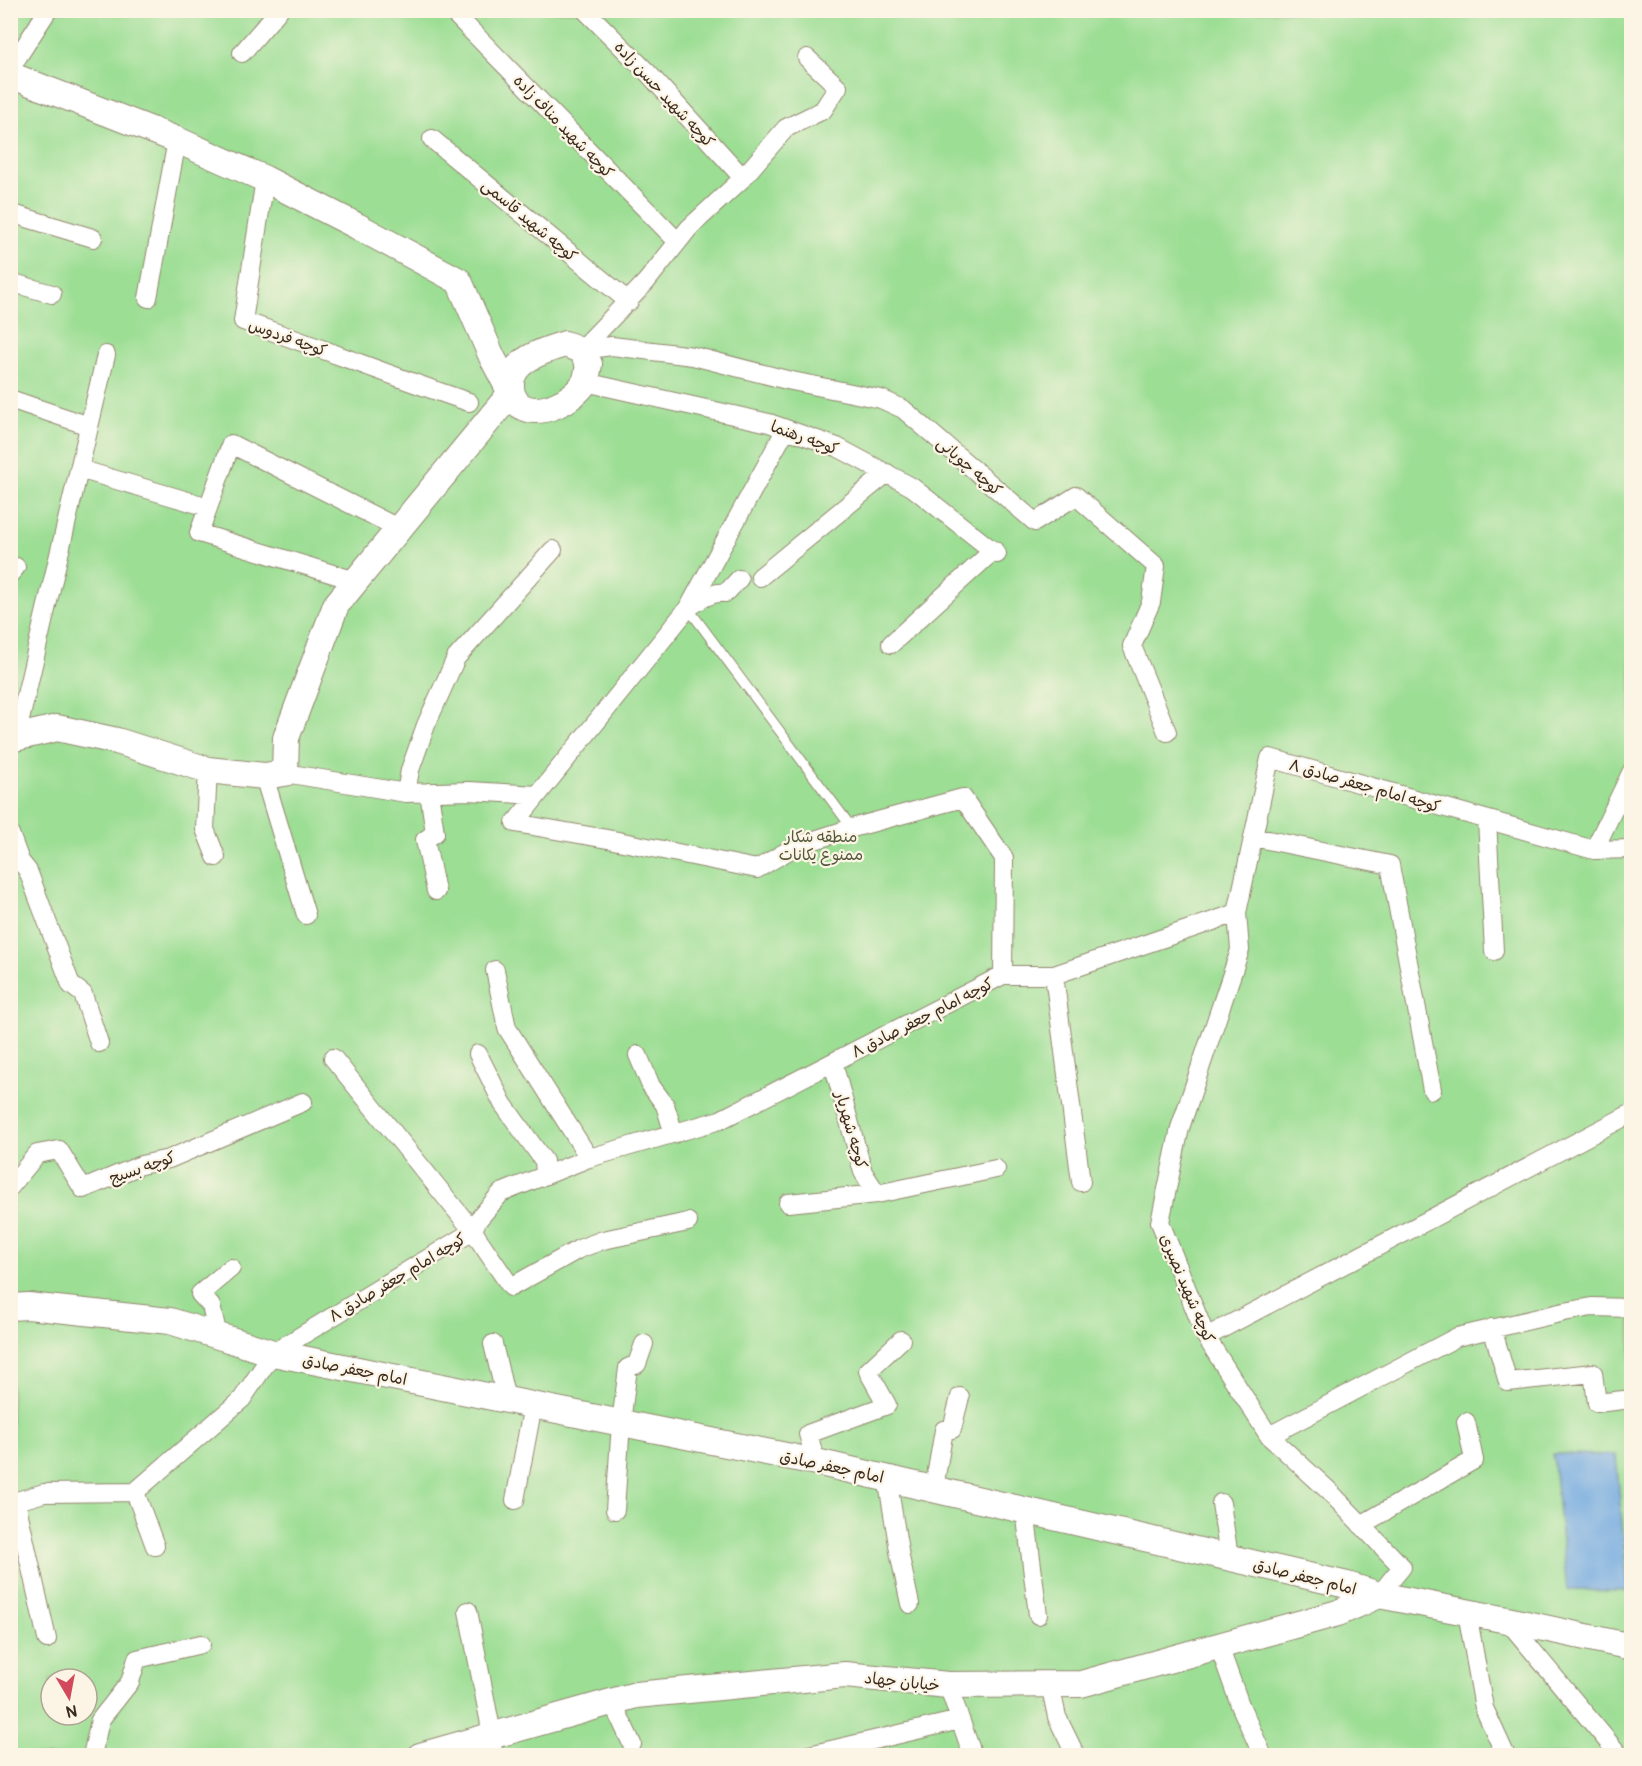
<svg xmlns="http://www.w3.org/2000/svg" width="1642" height="1766" font-family="Pangolin,'Playpen Sans Arabic',sans-serif">
<style>
.green{fill:#9cde94;stroke:#6c8459;stroke-width:1.5;fill-rule:evenodd}
.water{fill:#71a9e0;stroke:#566a7f;stroke-width:1.5}
.lines{fill:none;stroke-linecap:round;stroke-linejoin:round}
.lane-casing{stroke:#93866e;stroke-width:11}
.street-casing{stroke:#93866e;stroke-width:20}
.secondary-casing{stroke:#93866e;stroke-width:28}
.lane{stroke:#fff;stroke-width:9}
.street{stroke:#fff;stroke-width:18}
.secondary{stroke:#fff;stroke-width:26}
.labels{text-anchor:middle;stroke-width:4.5;stroke-linejoin:round;paint-order:stroke}
.street-label{font-size:16px;fill:#3b2a1e;stroke:#fcf5e5}
.park-label{font-size:16px;fill:#53573c;stroke:#fcf5e5}
</style>
<rect width="100%" height="100%" fill="#fcf5e5"/>
<filter id="ink" filterUnits="userSpaceOnUse"><feTurbulence type="fractalNoise" baseFrequency=".0167" numOctaves="2"/><feDisplacementMap in="SourceGraphic" scale="12" xChannelSelector="R" yChannelSelector="G"/><feConvolveMatrix kernelMatrix="1 2 1 2 8 2 1 2 1" color-interpolation-filters="sRGB"/></filter>
<filter id="wash" filterUnits="userSpaceOnUse"><feTurbulence type="fractalNoise" baseFrequency=".008" numOctaves="4" result="noise"/><feDisplacementMap in="SourceGraphic" scale="24" xChannelSelector="R" yChannelSelector="G"/><feGaussianBlur stdDeviation="1.35" result="paint"/><feColorMatrix in="noise" values="0 0 0 0 0 0 0 0 0 0 0 0 0 0 0 0 0 1.4 0 .05"/><feComposite in="paint" operator="in"/></filter>
<g filter="url(#wash)">
<rect width="100%" height="100%" fill="#ebe2bf"/>
<path class="green" d="M11,11H1631V1755L11,1756ZM51,1679H87V1715H51Z"/>
<path class="water" d="M1553,1454L1616,1455L1628,1591L1567,1590Z"/>
</g>
<g filter="url(#ink)">
<g class="lines">
<defs>
<path id="lane" d="M688,608L852,828"/>
<path id="street" d="M451,10L678,242
M585,10L648,73L743,178
M242,53L279,10
M10,69L48,10
M432,139L629,302
M265,179L243,321C319,347 393,377 469,402
M10,213L93,238
M10,282L52,294
M148,298L177,140
M581,350L612,346L693,356L787,380L881,399L903,409L1035,522L1076,496L1156,566L1151,602L1132,646L1167,732
M581,350L646,282L689,228L741,180L786,128L823,110L838,87L807,58
M585,382L769,423L837,447L912,487L997,554
M10,399L89,426
M79,469L208,507
M10,574L16,567
M760,577L887,473
M739,579L726,593C712,591 699,600 688,608L515,823L613,840L757,869L796,846L852,828L963,798L1004,858L1003,975
M356,581L199,533L231,444L398,528
M689,607L786,429
M891,644L994,550
M16,737L106,355
M208,770L205,829L216,857
M285,773L406,793L469,791L537,795
M264,776L306,915
M429,792L435,833L425,840L436,891
M406,793L410,770L426,725L456,658L553,550
M1487,820L1494,951
M10,834L20,861L28,871L71,985L83,994L99,1043
M1253,837L1390,865L1432,1090
M1594,850L1632,849
M1237,913L1240,950L1180,1128L1160,1222L1206,1337L1269,1436L1328,1490L1402,1567L1379,1595
M495,970L507,1028L589,1158
M1054,975L1081,1182
M478,1054L503,1104L544,1161L545,1175
M638,1055L651,1086L665,1105L674,1134
M333,1058L473,1231L511,1287L579,1249L603,1240L688,1222
M833,1063L863,1172L877,1194
M10,1187L37,1154L59,1150L83,1189L141,1165L169,1159L303,1102
M788,1203L877,1194L996,1169
M1492,1328L1508,1382L1593,1373L1597,1403L1632,1399
M218,1336L211,1306L200,1294L231,1268
M1206,1337L1632,1113
M493,1344L506,1399
M1269,1436L1457,1337L1564,1312L1592,1307L1632,1308
M816,1462L808,1434L887,1405L868,1371L901,1340
M887,1477L900,1557L910,1604
M934,1488L944,1430L952,1429L960,1397
M135,1492L155,1546
M515,1500L533,1405
M16,1502L47,1639
M10,1503L44,1493L135,1492L242,1399L273,1353L473,1231L477,1221L501,1193L589,1158L720,1120L1003,975H1054L1237,913L1270,758L1594,850L1632,771
M1221,1503L1229,1557
M615,1510L621,1423L628,1368L637,1364L644,1344
M1025,1510L1038,1615
M1361,1525L1474,1460L1466,1422
M468,1611L490,1724L488,1736L495,1756
M1467,1612L1484,1708L1506,1756
M1507,1620L1620,1756
M1219,1646L1240,1705L1263,1756
M1050,1684L1057,1717L1076,1756
M948,1685L973,1756
M612,1701L632,1744
M92,1756L100,1720L130,1682L137,1659L201,1644
M805,1756L960,1720"/>
<path id="secondary" d="M10,75L177,140L265,179L357,226L459,281L492,357L511,393L336,605L286,738L285,773L264,776L208,770L117,741L57,728L10,739
M565,344L581,350L589,364C588,370 587,377 585,382C574,400 540,418 521,406C514,401 511,393 511,386C510,360 545,350 565,344Z
M10,1307L28,1306L170,1321L273,1353L816,1462L1347,1585L1379,1595L1507,1620L1632,1647
M420,1756L636,1695L845,1675L948,1685L1081,1684L1338,1613L1379,1595"/>
</defs>
<use href="#lane" class="lane-casing"/>
<use href="#street" class="street-casing"/>
<use href="#secondary" class="secondary-casing"/>
<use href="#lane" class="lane"/>
<use href="#street" class="street"/>
<use href="#secondary" class="secondary"/>
</g>
</g>
<g class="labels">
<g class="street-label">
<text transform="translate(665 94) rotate(47)" y="6">کوچه شهید حسن زاده</text>
<text transform="translate(564 126) rotate(46)" y="6">کوچه شهید مناف زاده</text>
<text transform="translate(530 220) rotate(40)" y="6">کوچه شهید قاسمی</text>
<text transform="translate(288 337) rotate(20)" y="6">کوچه فردوس</text>
<text transform="translate(805 437) rotate(20)" y="6">کوچه رهنما</text>
<text transform="translate(970 466) rotate(41)" y="6">کوچه چوپانی</text>
<text transform="translate(1365 785) rotate(16)" y="6">کوچه امام جعفر صادق ۸</text>
<text transform="translate(922 1017) rotate(-27)" y="6">کوچه امام جعفر صادق ۸</text>
<text transform="translate(852 1130) rotate(74)" y="6">کوچه شهریار</text>
<text transform="translate(142 1167) rotate(-19)" y="6">کوچه بسیج</text>
<text transform="translate(397 1277) rotate(-31)" y="6">کوچه امام جعفر صادق ۸</text>
<text transform="translate(1188 1288) rotate(67)" y="6">کوچه شهید نصیری</text>
<text transform="translate(355 1369) rotate(11)" y="6">امام جعفر صادق</text>
<text transform="translate(832 1466) rotate(12)" y="6">امام جعفر صادق</text>
<text transform="translate(1305 1576) rotate(14)" y="6">امام جعفر صادق</text>
<text transform="translate(902 1681) rotate(6)" y="6">خیابان جهاد</text>
</g>
<g class="park-label">
<text x="821" y="842">منطقه شکار<tspan x="821" dy="18">ممنوع یکانات</tspan></text>
</g>
</g>
<rect width="1642" height="1766" fill="none" stroke="#fcf5e5" stroke-width="36"/>
<g transform="translate(69 1697) rotate(170)"><circle r="28" fill="#fcf5e5" stroke="#afa495" stroke-width="1.5"/>
<path d="M0-4.5L10 22L0 15L-10 22Z" fill="#d1495b"/>
<text y="-9" font-size="16" font-weight="bold" text-anchor="middle" fill="#3b2a1e">N</text>
</g>
</svg>
